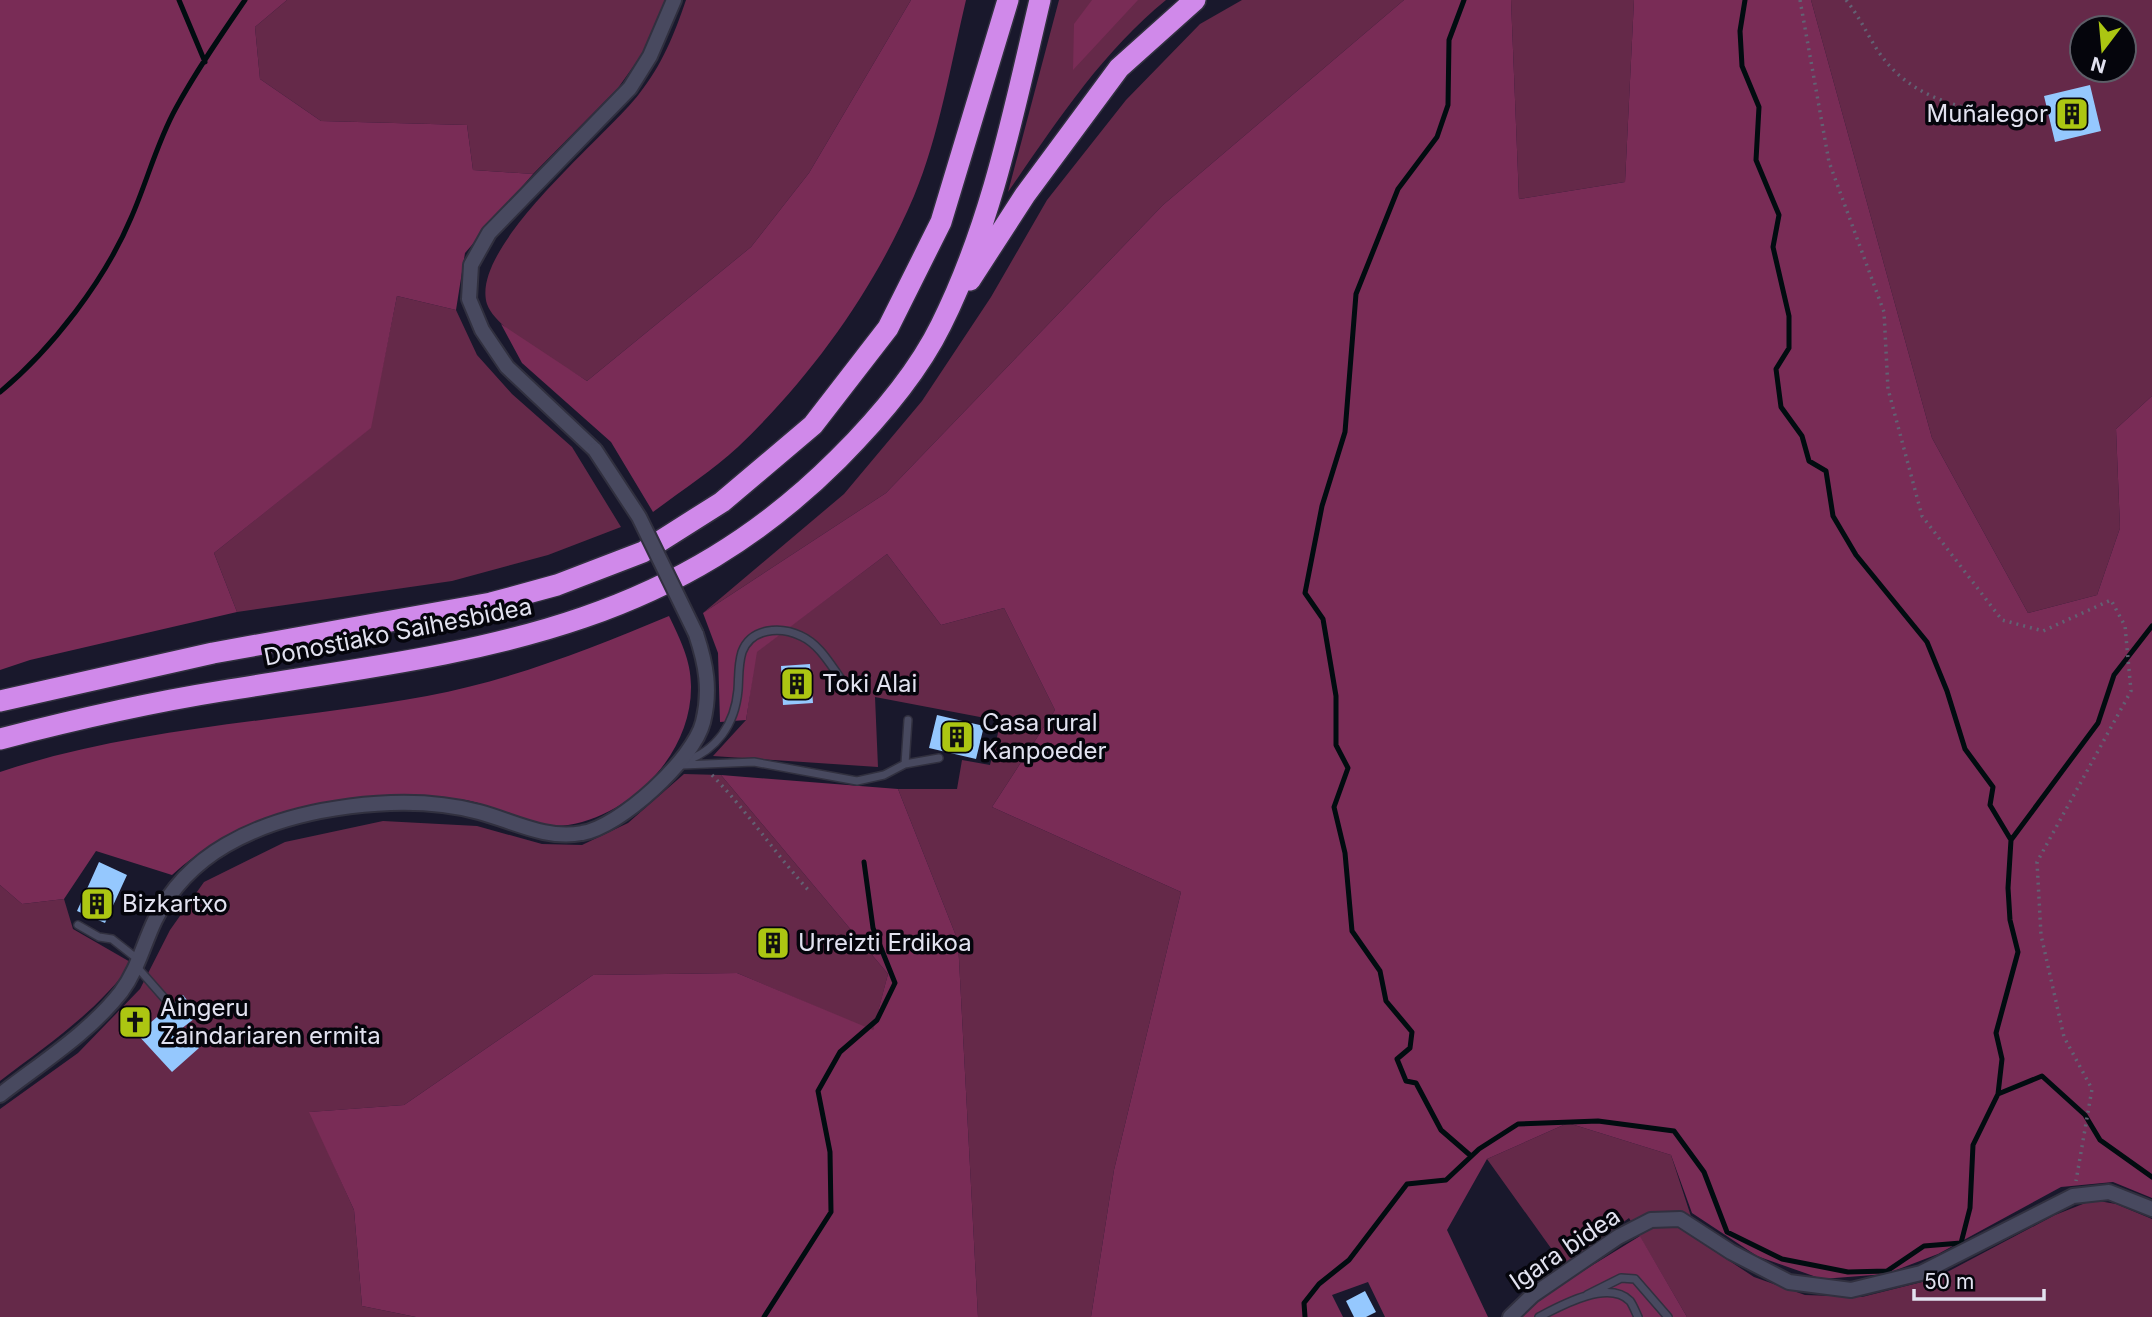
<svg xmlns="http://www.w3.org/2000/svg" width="2152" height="1317" font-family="Inter,sans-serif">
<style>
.green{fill:#652949;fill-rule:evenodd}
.forest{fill:#792c56}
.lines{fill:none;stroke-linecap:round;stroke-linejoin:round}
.stream{stroke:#010c10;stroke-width:5}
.building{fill:#95c8fe}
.service-casing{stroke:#31303f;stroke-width:10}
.minor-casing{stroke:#31303f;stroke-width:18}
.motorway-casing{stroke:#31303f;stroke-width:24}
.path{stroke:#626173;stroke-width:3.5;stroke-dasharray:2 5;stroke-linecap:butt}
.service{stroke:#48495f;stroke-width:7}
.minor{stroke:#48495f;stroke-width:14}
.motorway{stroke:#d089ea;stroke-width:21}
.minor-bridge-casing{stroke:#31303f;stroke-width:18;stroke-linecap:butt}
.minor-bridge{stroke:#48495f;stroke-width:14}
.labels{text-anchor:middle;stroke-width:7;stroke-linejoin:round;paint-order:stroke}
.poi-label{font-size:24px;fill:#e2e2f0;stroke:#05050c;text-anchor:start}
.street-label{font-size:24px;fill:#e2e2f0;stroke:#05050c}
</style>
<rect width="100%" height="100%" fill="#19182c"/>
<path class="green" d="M287,0H666L650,43L618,88L533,174L473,170L467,125L321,121L260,79L255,27Z
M686,0H911L809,173L751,247L587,381C563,365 496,331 487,304C469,247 605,138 639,94C662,65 674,35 686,0Z
M1059,0H1166C1101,53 1056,123 1008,192Z
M1242,0H1404L1163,205L886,493L703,613L844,494L922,401L991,297L1047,200L1126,100L1200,24Z
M1511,0H1634L1625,182L1519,199Z
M1811,0H2152V396L2116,429L2120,528L2097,595L2028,613L1932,438ZM2082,28H2124V70H2082Z
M397,296L456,310L477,355L512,394L572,447L621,527L548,555L452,581L237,612L214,553L370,428Z
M887,554L941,625L1004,608L1055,710L992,807L1181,892L1114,1170L1091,1317H978L958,941L898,789H957L962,760L990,765L1001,721L875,697L878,767L713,756L746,720L756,652Z
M684,774L721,775L888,974L873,1031L737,973L593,975L404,1105L310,1112L354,1210L362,1306L416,1317H0V1109L78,1053L140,989L170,930L204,882L285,842L383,821L477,826L542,844L582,845L628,823Z
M0,885L22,904L64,899L73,929L132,963C97,1012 47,1045 0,1081Z
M1568,1123L1671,1155L1699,1241L1754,1277L1805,1295L1862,1297L1934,1279L2055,1215L2093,1200L2116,1204L2152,1219V1317H1687L1629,1218L1563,1265L1487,1159Z"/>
<path class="forest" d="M0,0H287L255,27L260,79L321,121L467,125L473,170L533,174L465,253L456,310L397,296L371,428L214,553L237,612L30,660L0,670Z
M911,0H966C951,63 939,136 914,196C874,290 812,376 738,447C712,471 681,491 653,512L611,442L522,363L501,324L587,381L751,247L809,173Z
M1092,0H1138L1073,70L1074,24Z
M1404,0H1511L1519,199L1625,182L1634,0H1811L1932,438L2028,613L2097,595L2120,528L2116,429L2152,396V1198L2113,1182L2061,1187L1938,1254L1886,1274L1822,1279L1757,1256L1692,1213L1671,1155L1568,1123L1487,1159L1447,1230L1488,1317H1385L1368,1282L1332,1295L1343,1317H1091L1114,1170L1181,892L992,807L1055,710L1004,608L941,625L887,554L757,652L746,720L720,722L718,653L703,613L886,493L1163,205Z
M669,616C680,639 691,660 691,686C692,753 632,815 568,825C535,830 498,806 466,800C433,795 398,800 366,804C286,814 233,819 172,875L96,851L64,899L22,904L0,885V772C138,726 285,722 427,696C512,680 590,649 669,616Z
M721,775L898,789L958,941L978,1317H416L362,1306L354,1210L309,1112L404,1105L593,975L737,973L873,1030L888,974Z
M1640,1236L1687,1317H1508Z"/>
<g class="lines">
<path class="stream" d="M179,0L205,62
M1464,0L1449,40L1448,105L1437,137L1398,189L1356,294L1345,432L1322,506L1305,593L1323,619L1336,696V745L1348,768L1334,807L1345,853L1352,931L1380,971L1386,1001L1412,1032L1410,1048L1397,1059L1406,1081L1416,1083L1441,1130L1471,1156
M1745,0L1740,31L1742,66L1759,107L1756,160L1779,215L1773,247L1789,316V348L1776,369L1781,407L1802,436L1809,461L1826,471L1833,516L1856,555L1927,642L1947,691L1965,749L1993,787L1990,805L2011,840
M0,392C52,349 105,280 131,218C147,182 157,142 176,108C196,71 221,35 245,0
M1998,1094L2002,1059L1996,1033L2018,952L2010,920L2008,888L2011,840L2098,723L2114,675L2152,626
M764,1317L831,1212L830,1152L818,1091L840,1052L877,1020L895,983L873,928L864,862
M1305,1317L1304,1303L1319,1284L1349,1260L1407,1184L1446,1180L1479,1149L1518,1124L1598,1121L1674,1131L1704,1172L1727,1232L1782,1259L1848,1272L1887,1271L1924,1246L1961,1243L1970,1208L1973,1145L1998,1094L2042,1076L2085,1115L2100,1140L2152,1177"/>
</g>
<path class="building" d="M2090,85L2101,131L2055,142L2044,96Z
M810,664L813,703L783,705L781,666Z
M937,715L984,726L976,759L929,748Z
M99,862L127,875L105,923L77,911Z
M761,934L788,939L785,953L758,948Z
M183,995L199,1015L181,1029L199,1048L172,1072L137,1034Z
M1365,1291L1376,1312L1366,1317H1354L1346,1301Z"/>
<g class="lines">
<defs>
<path id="service" d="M683,762C717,751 735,724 738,690C739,677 738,665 742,652C751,628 780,626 801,636C819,644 830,664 841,679
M905,764L908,720
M683,765L754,762L857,781L884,775L905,764L939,758
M78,925L99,937L112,939L140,961
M137,967L166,1000
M1587,1295L1621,1278L1635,1279L1668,1317
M1539,1317C1560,1306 1608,1279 1630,1301C1633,1305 1636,1313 1638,1317"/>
<path id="minor" d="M595,450L507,367L482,330L469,299L471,265L489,233L630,88L650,56L674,0
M0,1095C41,1063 89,1033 121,992C138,969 143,945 155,920C171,888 195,863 226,845C293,806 405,792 479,812C513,821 546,840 582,833C620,827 694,759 703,722C711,690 706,664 696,634
M1510,1317L1533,1295L1618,1237L1651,1220L1680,1219L1731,1252L1789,1282L1851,1290L1921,1273L2073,1196L2109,1192L2152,1209"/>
<path id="motorway" d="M970,280L1025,195L1119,68L1195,0
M0,701L213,653L491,603L557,585L643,552L722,502L813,425L888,328L941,222L1008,0
M0,739C73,720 147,703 222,691C458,652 658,639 838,459C877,420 917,374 941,325C992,223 1014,110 1040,0"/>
</defs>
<use href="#service" class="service-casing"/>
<use href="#minor" class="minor-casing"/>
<use href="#motorway" class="motorway-casing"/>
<path class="path" d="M1800,0L1829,162L1884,312L1888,389L1922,516L2002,620L2043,631L2111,600L2125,626L2131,691L2037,862L2041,935L2064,1037L2092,1089L2076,1181
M1846,0C1859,16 1867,34 1878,51C1915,106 1977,111 2036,120
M712,775C748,812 776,855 811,893"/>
<use href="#service" class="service"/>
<use href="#minor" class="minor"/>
<use href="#motorway" class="motorway"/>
<defs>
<path id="minor-bridge" d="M595,450L639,517L696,634"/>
</defs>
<use href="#minor-bridge" class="minor-bridge-casing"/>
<use href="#minor-bridge" class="minor-bridge"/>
</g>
<defs>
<symbol id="building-square" viewBox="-11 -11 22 22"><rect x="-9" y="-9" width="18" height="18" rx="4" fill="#acc612" stroke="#05050c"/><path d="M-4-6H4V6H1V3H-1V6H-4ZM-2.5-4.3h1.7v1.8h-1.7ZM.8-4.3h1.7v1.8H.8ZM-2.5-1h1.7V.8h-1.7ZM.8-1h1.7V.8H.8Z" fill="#111"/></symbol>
<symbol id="church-square" viewBox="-11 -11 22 22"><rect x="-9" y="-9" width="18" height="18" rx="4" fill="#acc612" stroke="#05050c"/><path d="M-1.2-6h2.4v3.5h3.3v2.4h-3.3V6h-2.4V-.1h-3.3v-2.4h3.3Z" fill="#111"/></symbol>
</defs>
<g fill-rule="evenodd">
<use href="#building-square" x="2053" y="95" width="38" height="38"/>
<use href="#building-square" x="778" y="665" width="38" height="38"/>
<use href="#building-square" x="938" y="718" width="38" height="38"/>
<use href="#building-square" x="78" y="885" width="38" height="38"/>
<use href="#building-square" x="754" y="924" width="38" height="38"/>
<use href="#church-square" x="116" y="1003" width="38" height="38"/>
</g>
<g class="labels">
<g class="poi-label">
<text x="2048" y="122" text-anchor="end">Muñalegor</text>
<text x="822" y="692">Toki Alai</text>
<text x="982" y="731">Casa rural<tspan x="982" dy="28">Kanpoeder</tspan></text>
<text x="122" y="912">Bizkartxo</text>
<text x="798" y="951">Urreizti Erdikoa</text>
<text x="160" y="1016">Aingeru<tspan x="160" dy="28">Zaindariaren ermita</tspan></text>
</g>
<g class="street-label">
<text transform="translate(398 632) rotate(-11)" y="8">Donostiako Saihesbidea</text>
<text transform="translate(1565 1249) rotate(-34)" y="8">Igara bidea</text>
</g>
</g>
<g transform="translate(2103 49) rotate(196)"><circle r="33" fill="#05050c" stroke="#5d5d67" stroke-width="2"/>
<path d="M0-5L12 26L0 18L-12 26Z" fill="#acc612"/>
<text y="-10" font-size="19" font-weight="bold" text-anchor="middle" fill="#e2e2f0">N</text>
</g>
<path d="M1914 1289v10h130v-10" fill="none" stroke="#e2e2f0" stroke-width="3.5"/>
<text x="1924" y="1289" font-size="21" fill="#e2e2f0" stroke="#05050c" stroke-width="5" paint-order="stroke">50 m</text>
</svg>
